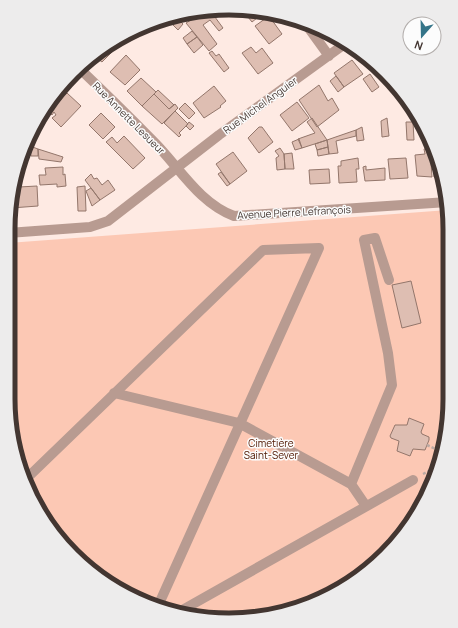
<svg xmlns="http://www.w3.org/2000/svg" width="458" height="628" font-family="Manrope,sans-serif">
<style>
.green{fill:#fcc8b4}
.building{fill:#debeb2;stroke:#93766b}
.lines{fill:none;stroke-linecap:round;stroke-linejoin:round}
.path{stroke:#bba9a3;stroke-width:2.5;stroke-dasharray:3 2;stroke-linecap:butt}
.minor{stroke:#b89b91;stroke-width:10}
.labels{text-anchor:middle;stroke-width:3;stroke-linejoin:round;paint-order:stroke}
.street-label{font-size:10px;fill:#433631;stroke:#fcfcfc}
.park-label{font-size:10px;fill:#4f1700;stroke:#fcfcfc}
.rim{fill:none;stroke:#433631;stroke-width:5}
</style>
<rect width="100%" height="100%" fill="#feeae3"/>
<path class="green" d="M448,210L450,414L427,497L404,534L364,574L313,603L258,618L186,616L131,597L83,565L45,522L16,456L8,399V243Z"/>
<path class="building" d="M251,10L257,18L252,22L244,12Z
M212,13L223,28L219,31L210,20L203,25L217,44L209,51L186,23L201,14Z
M174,15L183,24L178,30L166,18Z
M269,16L282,34L269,44L255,26Z
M192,31L197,37L187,44L183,38Z
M197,37L203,45L194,53L187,44Z
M116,43L118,45L113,51L102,62L93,55Z
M251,47L256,53L262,48L273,63L258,74L242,53Z
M212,51L216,56L219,54L229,68L224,72L209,53Z
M126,55L140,70L125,85L110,72Z
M364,59L379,72L376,75Z
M352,60L363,74L344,87L334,73Z
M370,74L379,87L372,92L363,79Z
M336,76L344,87L338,92L330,81Z
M141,78L156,92L142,106L127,91Z
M319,85L328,101L332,98L339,110L317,127L299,100Z
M214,86L226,101L220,106L221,107L204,118L193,103Z
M158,90L174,105L169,109L154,94Z
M67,93L81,106L61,127L52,118L56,115L54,112L52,115L49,112Z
M154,94L169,109L175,104L178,108L162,124L142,106Z
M297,102L309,118L292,131L280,115Z
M185,103L195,113L189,119L179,109Z
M175,111L188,124L179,133L181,135L179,137L164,123Z
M101,113L115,127L103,139L89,125Z
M312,118L327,140L302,148L298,139L315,133L307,122Z
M387,118L389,136L382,137L381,121Z
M189,122L194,126L190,130L186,126Z
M406,122H413L414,140H407Z
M259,127H262L273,142L259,153L248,138Z
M362,127L364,140L357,141L356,130Z
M356,130V136L336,141L338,153L329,154L327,140Z
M124,136L145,158L133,169L106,142L112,137L117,143Z
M299,139L302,148L295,150L292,142Z
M327,140L328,147L317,150L315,144Z
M432,142L433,144L442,176L434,177Z
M27,145L28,146L29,156L23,155Z
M30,146L38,149V156H31Z
M328,147L329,154L318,156L317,150Z
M280,148L284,154L285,169L277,170L276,158L279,156L275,151Z
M430,148L432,177L417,176L415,155L425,154L424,149Z
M38,149L63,157L61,162L39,159Z
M233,152L247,171L230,184L216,164Z
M292,153L294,169H285L284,154Z
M358,158L359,169H356L357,182L339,183L338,166H341V161Z
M406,158L408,178L390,179L388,159Z
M366,166V170L385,168V180L365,181L363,167Z
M63,167V175L65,174L66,186L57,187V184L40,185L39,175H46L45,168Z
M329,169L330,183L310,184L309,170Z
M221,172L230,184L227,186L218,174Z
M91,174L94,179L97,178L102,185L108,180L115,190L100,200L85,180Z
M13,185H19V187L37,186L38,206L11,208Z
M85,186L86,211H78L77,187Z
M91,188L100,200L92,206L86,191Z
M411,281L421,323L402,328L392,285Z
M409,418L424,424L421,432L422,434L429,437V440L425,450L413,449L410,456L397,451L399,441L391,438L390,436L395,425H407Z"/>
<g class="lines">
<path class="path" d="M427,445L440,451
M423,474L435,468"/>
<path class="minor" d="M308,27L329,56
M80,69C105,93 130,117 154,142C179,167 199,203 234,216L448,202
M8,233L90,227L108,221L219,135L346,43
M114,393L239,423L351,484L366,506
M26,479L263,250L319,248L158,606
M351,484L392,385L388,353L364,240L375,238L389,280
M139,600L158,604
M177,613L413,480"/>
</g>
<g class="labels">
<g class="street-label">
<text transform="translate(260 105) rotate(-36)" y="4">Rue Michel Anguier</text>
<text transform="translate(129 118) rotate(45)" y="4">Rue Annette Lesueur</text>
<text transform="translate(294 212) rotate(-3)" y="4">Avenue Pierre Lefrançois</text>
</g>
<g class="park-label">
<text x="271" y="447">Cimetière<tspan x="271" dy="12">Saint-Sever</tspan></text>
</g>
</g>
<path d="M0 0H458V628H0ZM229 15H229A214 214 0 0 1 443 229V399A214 214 0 0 1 229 613H229A214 214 0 0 1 15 399V229A214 214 0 0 1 229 15Z" fill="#edecec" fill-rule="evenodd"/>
<path class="rim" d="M229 15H229A214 214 0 0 1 443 229V399A214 214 0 0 1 229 613H229A214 214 0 0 1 15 399V229A214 214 0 0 1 229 15Z"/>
<g transform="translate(422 36) rotate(200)"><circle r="19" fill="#fcfcfc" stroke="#b2adab"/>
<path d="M0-3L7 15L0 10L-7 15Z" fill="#347488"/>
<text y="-6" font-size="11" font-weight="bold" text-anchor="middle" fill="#433631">N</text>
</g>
</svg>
